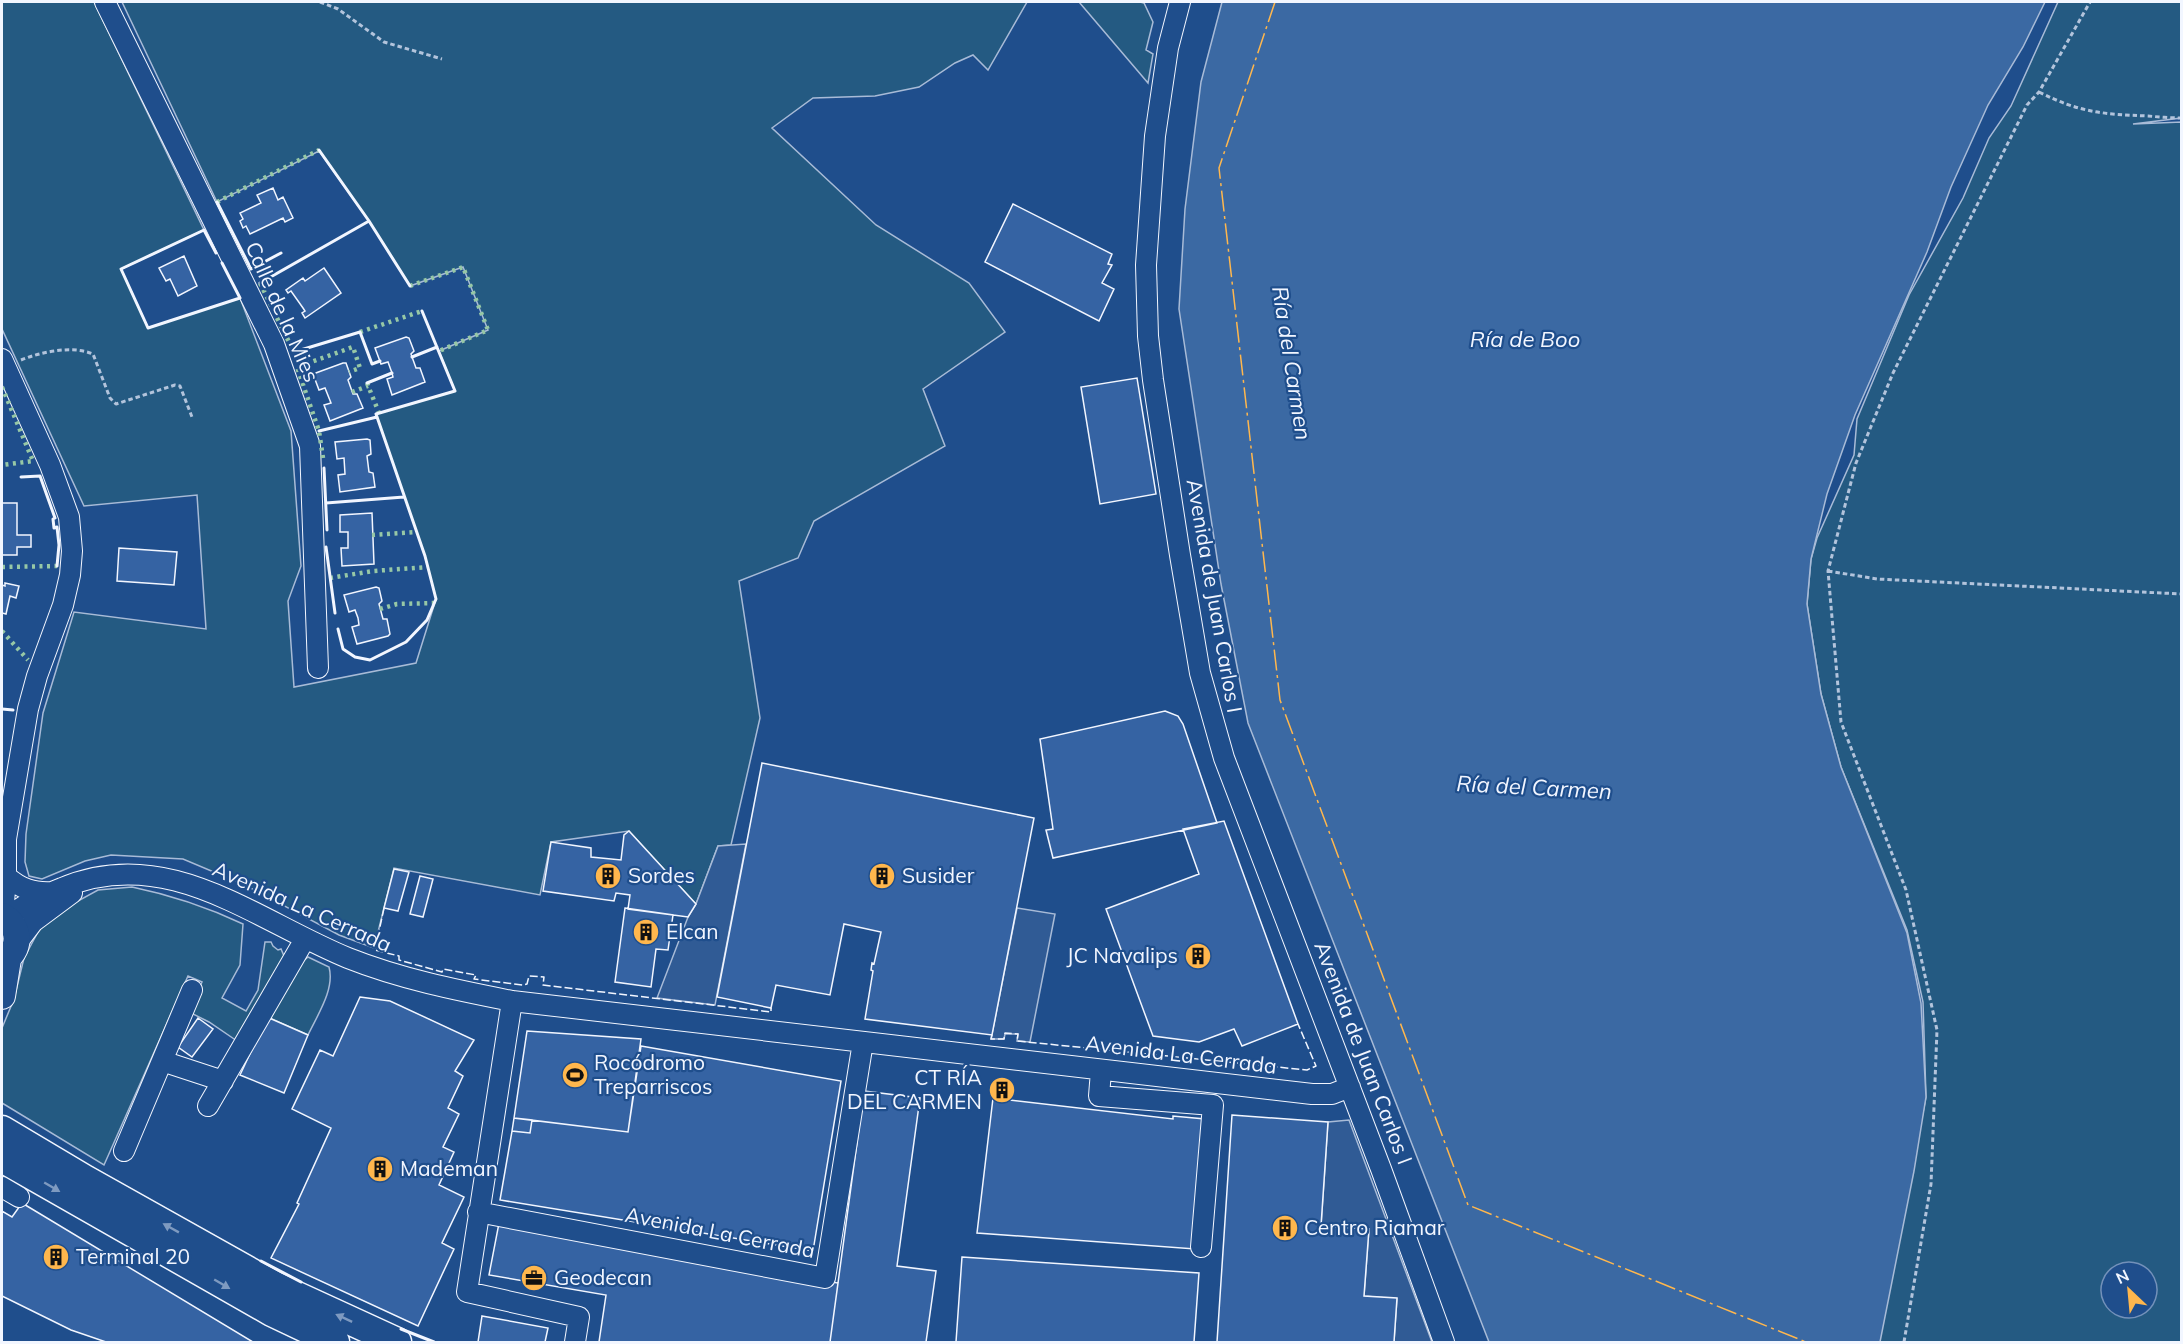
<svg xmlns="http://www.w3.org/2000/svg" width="2183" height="1344" font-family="Mulish,sans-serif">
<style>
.green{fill:#245a82;stroke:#a8bbd7;stroke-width:1.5;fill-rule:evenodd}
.parking{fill:#305b95;stroke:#a8bbd7;stroke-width:1.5}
.water{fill:#3b69a3;stroke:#a8bbd7;stroke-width:1.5}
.building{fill:#3563a3;stroke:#f2f6ff;stroke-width:1.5}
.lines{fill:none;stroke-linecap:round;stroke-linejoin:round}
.minor-casing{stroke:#f2f6ff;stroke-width:22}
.major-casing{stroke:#f2f6ff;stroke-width:28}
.highway-casing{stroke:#f2f6ff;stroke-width:31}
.path{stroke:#b3c4dc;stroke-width:3;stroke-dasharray:4.5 3;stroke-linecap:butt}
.minor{stroke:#1f4e8c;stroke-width:20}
.major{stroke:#1f4e8c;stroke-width:26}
.highway{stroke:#1f4e8c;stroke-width:28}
.hedge{stroke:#97c8a6;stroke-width:4.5;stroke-dasharray:3 4.5;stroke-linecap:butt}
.fence{stroke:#f2f6ff;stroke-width:1.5;stroke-dasharray:8 3;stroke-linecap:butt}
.wall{stroke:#f2f6ff;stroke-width:3}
.power{stroke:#ffb74d;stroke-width:1.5;stroke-dasharray:21 4.5 3 4.5;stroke-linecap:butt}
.oneway{fill:#7e9ac0}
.labels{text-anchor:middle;stroke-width:4.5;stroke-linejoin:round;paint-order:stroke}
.street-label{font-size:21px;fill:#f2f6ff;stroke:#1f4e8c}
.poi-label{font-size:21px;fill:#f2f6ff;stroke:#1f4e8c;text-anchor:start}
.water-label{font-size:22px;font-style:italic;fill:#f2f6ff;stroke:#1f4e8c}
</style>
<rect width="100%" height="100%" fill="#1f4e8c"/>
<path class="green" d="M2,2H94L204,230L121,269L148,328L240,298L291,431L301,566L288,601L294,687L416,663L436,599L425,556L376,414L455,391L439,351L488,330L463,267L410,286L369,221L319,151L217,202L122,2H1027L988,70L973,55L955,63L919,87L875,96L813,98L772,128L876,225L969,283L1005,332L923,389L945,446L814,521L798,558L739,581L760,718L731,845L718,846L696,904L629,831L551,842L540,895L394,868L374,948L339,935L247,886L183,859L111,855L85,861L42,879L29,876L25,862L26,834L43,713L74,612L206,629L197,495L84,506L2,329Z
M1079,2H1140L1144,3L1153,22L1146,50L1153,54L1148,83Z
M2058,2H2181V118L2133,124L2182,122L2181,1342H1879L1926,1097L1923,1002L1907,930L1841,767L1821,694L1807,604L1811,559L1817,538L1854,455L1857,419L1909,295L1963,198L1989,138L2011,106ZM2111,1272H2147V1308H2111Z
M132,887C171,895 207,907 243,924L240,965L222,998L246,1011L258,990L265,942H271L273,946L278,950L281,949L284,956L240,1043L209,1022L189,1012L202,982L188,976L104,1165L2,1103V1028L14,999L24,958L45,919L98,890Z
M308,957L329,967C335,989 318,1014 308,1035L267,1017L301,963Z"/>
<path class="parking" d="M746,844L715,1005L657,998L688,917L696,904L718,846Z
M1017,908L1055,914L1030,1042L1017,1041L1018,1034H1005L1004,1039H991Z
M1349,1120L1432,1342H1394L1397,1299L1364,1296L1369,1229L1321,1226L1328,1122Z"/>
<path class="water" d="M1222,2H2045L2023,47L1988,105L1951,187L1927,252L1855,415L1827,494L1811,559L1807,604L1821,694L1841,767L1907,933L1921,1003L1926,1097L1914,1171L1880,1342H1489L1248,723L1221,584L1179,309L1185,209L1201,82Z"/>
<path class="building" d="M273,188L278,200L283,197L293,218L285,222L283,218L250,234L246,226L243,228L240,221L243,219L240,213L261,203L257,195Z
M1013,204L1112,254L1108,264L1112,265L1102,283L1114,289L1099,321L985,262Z
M184,256L197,286L178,296L170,279L166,281L159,268Z
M324,268L341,293L305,318L302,313L305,311L303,308L291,291L288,293L286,290L303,278L305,281Z
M406,337L409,338L414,351L411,354L416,368H420L425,382L392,395L387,379L393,377L392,373L388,362L381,364L375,348Z
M343,363H346L351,377L348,380L353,394H357L363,408L330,421L324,405L331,403L325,388L319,390L313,374Z
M1137,378L1156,494L1100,504L1081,387Z
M367,439L370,440L371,454L367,456L369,472L373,473L375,487L340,492L338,475L345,474L344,458L337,459L335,442Z
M2,503H17V535H31V547H17V555H2Z
M372,513L374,564L342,566L341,548H348V532H340V515Z
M119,548L177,552L174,585L117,581Z
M5,583L19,586L16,598L10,596L6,614L2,613V585L5,586Z
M376,587L379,588L382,601L379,604L383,619H387L390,634L388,636L357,644L352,627L359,625L358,618L355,610L349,612L344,595Z
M1165,711L1178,716L1183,724L1217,823L1053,858L1046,830L1053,829L1040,739Z
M762,763L1034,818L992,1035L865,1019L873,971L871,970L872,963L874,964L881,932L844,924L830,995L776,985L771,1008L717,997Z
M1224,821L1298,1024L1242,1046L1234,1029L1199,1042L1153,1036L1106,909L1199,874L1183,829Z
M629,831L696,904L688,917L628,909L630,895L616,893L614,901L543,891L551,842L591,848V857L621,860L624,835Z
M394,869L409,872L398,911L384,908Z
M420,876L433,879L423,917L410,914Z
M625,908L673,915L668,950L656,949L651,987L615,982Z
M360,997L390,1001L474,1040L455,1071L463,1076L448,1108L459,1114L443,1147L454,1152L439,1185L464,1197L442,1243L454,1249L418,1326L271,1258L299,1204L297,1203L331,1128L292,1109L320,1050L333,1056Z
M267,1017L308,1035L284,1093L240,1075Z
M198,1018L213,1029L192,1057L178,1047Z
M527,1031L641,1039L628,1132L514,1118Z
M641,1046L841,1081L813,1251L500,1200L512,1131L530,1133L532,1120L628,1132Z
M995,1082L1011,1084L1010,1097L994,1095Z
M864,1091L920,1098L897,1266L936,1271L926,1342H830Z
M993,1098L1173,1119V1116L1205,1119L1195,1249L977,1233Z
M1232,1115L1328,1122L1321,1226L1369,1229L1364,1296L1397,1298L1394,1342H1217Z
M514,1118L532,1120L530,1133L512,1131Z
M22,1203L253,1342H106L71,1330L2,1296V1211L12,1217Z
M499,1223L838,1283L830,1342H599L606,1295L489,1275Z
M962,1257L1199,1273L1194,1342H956Z
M482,1316L548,1328L545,1342H478Z"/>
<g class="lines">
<defs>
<path id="minor" d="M105,2L274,344L310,446L318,668
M1180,2L1168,48L1155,136L1146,265L1148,336L1153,380L1180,555L1200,673L1224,758L1381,1169L1444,1342
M2,359L50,465L69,517L72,551L70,575L63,605L37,676L28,709L6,839V876L3,917
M6,876C21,889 33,893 52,892
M7,919C22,904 42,896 62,888C167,843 255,920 348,958C401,979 456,990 512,1001L1312,1094H1332L1350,1087
M17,943L33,922L72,893
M512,1001L467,1292L579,1317L575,1342
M162,1061L223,1081
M1101,1071L1099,1096L1213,1105L1201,1247
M208,1106L305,939
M124,1151L192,990
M2,1187L19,1197
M478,1212L825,1278L863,1042"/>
<path id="major" d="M2,916C22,927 21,951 2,962
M2,996L8,959"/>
<path id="highway" d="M2,1130L86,1180L275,1286L397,1342
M2,1158L272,1312L335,1342"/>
</defs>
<use href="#minor" class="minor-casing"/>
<use href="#major" class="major-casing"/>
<use href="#highway" class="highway-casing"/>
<path class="path" d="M320,2L338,9L384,42L442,59
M2039,92C2081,113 2102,114 2148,116C2159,117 2171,118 2182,118
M21,360C41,352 72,345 93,354L110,398L116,404L175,385L180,386L192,417
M1828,571L1877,579L2182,594
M1904,1342L1931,1184L1937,1030L1906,890L1841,722L1828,571L1856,463L1893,373L2027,105L2039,92L2090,2"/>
<use href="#minor" class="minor"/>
<use href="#major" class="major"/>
<use href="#highway" class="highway"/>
<path class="hedge" d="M217,202L319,150
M260,283L273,309
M410,286L463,267L488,330L439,351
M277,318L294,352
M360,332L422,311
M367,383L379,413
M2,387L33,461L2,465
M352,392L368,386
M323,458L319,431L297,367L353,347L360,368L349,372
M372,535L417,532
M2,567L57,566
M330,578L373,571L428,567
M380,609L397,604L434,603
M2,631L28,660"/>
<path class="fence" d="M384,908L375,950L399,956V960L442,972L443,969L476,975L474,979L523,985L527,984L529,976L544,977L543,985L771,1012V1008
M992,1035L991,1039H1004L1005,1033L1018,1034L1017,1041L1307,1070L1316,1066L1298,1024"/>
<path class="wall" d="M319,150L369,221
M217,202L251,269L281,253
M216,253L204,230L121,269L148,328L240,298L222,263
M260,283L369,221L410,286
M294,352L360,332L372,364L380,361
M412,357L437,347
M367,383L392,373
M319,431L377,417
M324,468L327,530
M21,477L40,476L55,518L53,519L54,528L57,527L59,545L57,566
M326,503L404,497
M326,547L335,613
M338,629L343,649L355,657L370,660L406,642L427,620L436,599L425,556L376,414L455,391L422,311
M2,709L13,710
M261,1261L301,1282
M401,1329L434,1342"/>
<path class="power" d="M1275,2L1219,168L1280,700L1468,1205L1806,1342"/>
</g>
<defs><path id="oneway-solid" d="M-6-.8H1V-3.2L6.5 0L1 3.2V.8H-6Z" transform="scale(1.5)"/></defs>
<g class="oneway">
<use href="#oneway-solid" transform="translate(52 1187) rotate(30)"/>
<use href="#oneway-solid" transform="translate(171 1228) rotate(-151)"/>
<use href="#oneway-solid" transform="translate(222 1284) rotate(30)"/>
<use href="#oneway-solid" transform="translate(344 1318) rotate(-155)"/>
</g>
<defs>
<symbol id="building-disc" viewBox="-11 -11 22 22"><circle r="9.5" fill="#ffb74d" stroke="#1f4e8c"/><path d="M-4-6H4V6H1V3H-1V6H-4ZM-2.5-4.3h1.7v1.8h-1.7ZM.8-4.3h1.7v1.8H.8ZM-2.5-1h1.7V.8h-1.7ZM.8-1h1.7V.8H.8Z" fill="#111"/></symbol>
<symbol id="stadium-disc" viewBox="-11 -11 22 22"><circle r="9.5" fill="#ffb74d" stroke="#1f4e8c"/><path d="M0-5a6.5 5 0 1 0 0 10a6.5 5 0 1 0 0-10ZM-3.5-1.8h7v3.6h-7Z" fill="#111"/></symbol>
<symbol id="office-disc" viewBox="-11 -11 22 22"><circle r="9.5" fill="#ffb74d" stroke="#1f4e8c"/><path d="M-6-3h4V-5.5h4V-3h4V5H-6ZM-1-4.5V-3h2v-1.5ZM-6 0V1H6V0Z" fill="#111"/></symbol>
</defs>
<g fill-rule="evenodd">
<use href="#building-disc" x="593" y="861" width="30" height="30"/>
<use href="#building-disc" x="867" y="861" width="30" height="30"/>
<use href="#building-disc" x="631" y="917" width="30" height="30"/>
<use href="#building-disc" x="1183" y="941" width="30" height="30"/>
<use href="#stadium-disc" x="560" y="1060" width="30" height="30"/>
<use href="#building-disc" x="987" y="1075" width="30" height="30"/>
<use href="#building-disc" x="365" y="1154" width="30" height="30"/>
<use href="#building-disc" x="1270" y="1213" width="30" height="30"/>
<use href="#building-disc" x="41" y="1242" width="30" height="30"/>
<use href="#office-disc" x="519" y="1263" width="30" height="30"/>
</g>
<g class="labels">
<g class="street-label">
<text transform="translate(282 312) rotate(66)" y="7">Calle de la Mies</text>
<text transform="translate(1214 596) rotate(80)" y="7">Avenida de Juan Carlos I</text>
<text transform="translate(302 907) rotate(24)" y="7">Avenida La Cerrada</text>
<text transform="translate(1363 1053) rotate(69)" y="7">Avenida de Juan Carlos I</text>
<text transform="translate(1181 1055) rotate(7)" y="7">Avenida La Cerrada</text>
<text transform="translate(720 1233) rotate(11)" y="7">Avenida La Cerrada</text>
</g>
<g class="poi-label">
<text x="628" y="883">Sordes</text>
<text x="902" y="883">Susider</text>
<text x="666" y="939">Elcan</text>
<text x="1178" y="963" text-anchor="end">JC Navalips</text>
<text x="594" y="1070">Rocódromo<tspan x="594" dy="24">Treparriscos</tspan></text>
<text x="982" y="1085" text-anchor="end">CT RÍA<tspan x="982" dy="24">DEL CARMEN</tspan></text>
<text x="400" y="1176">Mademan</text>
<text x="1304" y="1235">Centro Riamar</text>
<text x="76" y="1264">Terminal 20</text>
<text x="554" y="1285">Geodecan</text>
</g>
<g class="water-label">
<text x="1525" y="347">Ría de Boo</text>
<text transform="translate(1292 363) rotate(81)" y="8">Ría del Carmen</text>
<text transform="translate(1534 787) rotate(3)" y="8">Ría del Carmen</text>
</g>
</g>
<rect width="2183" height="1344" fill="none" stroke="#f2f6ff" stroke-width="6"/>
<g transform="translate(2129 1290) rotate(334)"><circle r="28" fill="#1f4e8c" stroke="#7391ba" stroke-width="1.5"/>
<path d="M0-4.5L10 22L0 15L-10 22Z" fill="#ffb74d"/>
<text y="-9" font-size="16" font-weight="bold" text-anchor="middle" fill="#f2f6ff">N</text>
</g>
</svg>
